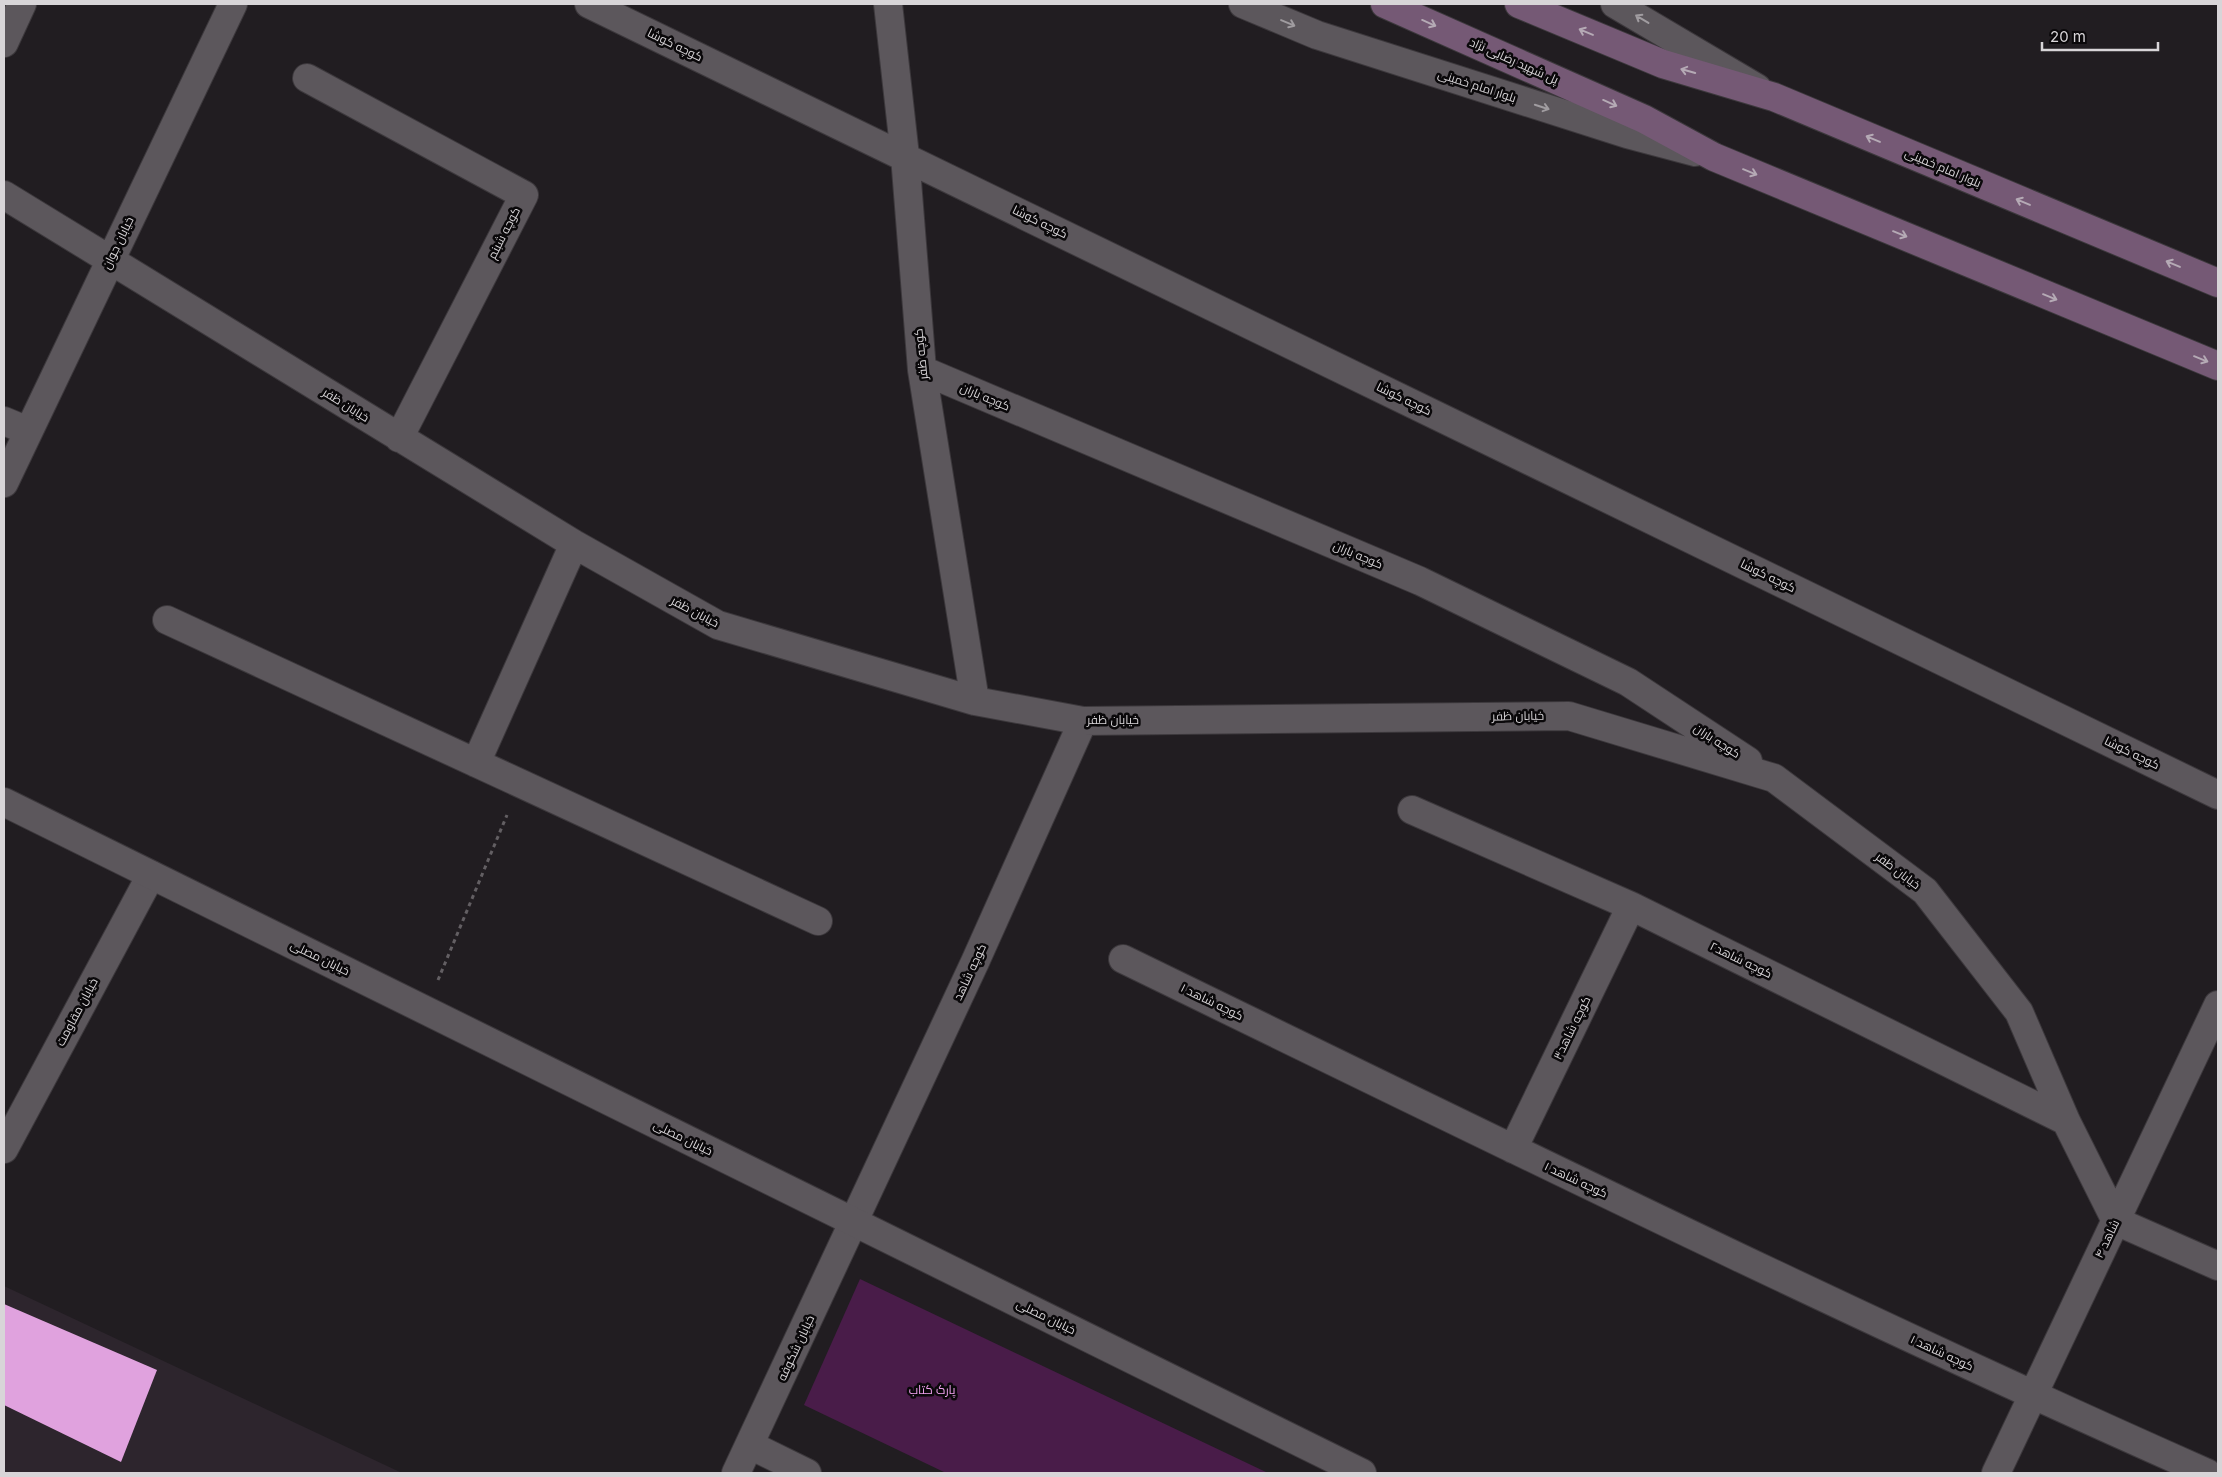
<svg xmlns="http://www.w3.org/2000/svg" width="2222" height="1477" font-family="Inter,Cairo,sans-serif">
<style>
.built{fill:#2d252d}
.green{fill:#491c49}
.building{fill:#e0a2de}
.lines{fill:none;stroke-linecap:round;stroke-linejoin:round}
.minor-casing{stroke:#3c383c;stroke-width:30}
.tertiary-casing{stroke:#3c383c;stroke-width:30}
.secondary-casing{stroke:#3c383c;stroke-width:30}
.path{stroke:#635f63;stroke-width:3;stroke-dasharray:4 4;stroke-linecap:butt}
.minor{stroke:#5c575c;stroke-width:28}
.tertiary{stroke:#5c575c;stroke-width:28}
.secondary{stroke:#755975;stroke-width:28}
.oneway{stroke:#a09ca0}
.oneway2{stroke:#b5aab5}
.labels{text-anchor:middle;stroke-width:5;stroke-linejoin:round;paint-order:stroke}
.street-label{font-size:12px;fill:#d8d5d8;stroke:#0a080a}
.park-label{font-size:12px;fill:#f1a2f0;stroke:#0a080a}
</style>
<rect width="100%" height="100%" fill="#211d21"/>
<path class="built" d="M4,1286L402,1473H4Z"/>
<path class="green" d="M860,1279L1268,1473H946L804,1405Z"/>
<path class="building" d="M4,1304L157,1370L121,1462L4,1405Z"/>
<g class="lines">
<defs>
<path id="minor" d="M589,4L2218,795
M888,4L905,156L922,370L975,701
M4,43L22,4
M307,78L524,195L399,438
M4,195L574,544L718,625L975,701L1083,721L1569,716L1774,778L1925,891L2019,1012L2066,1121L2116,1221L2218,1266
M922,370L1420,581L1628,682L1748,761
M4,421L28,431
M4,483L233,4
M167,620L818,921
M476,763L574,544
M1412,810L1631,906L2066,1121
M1123,959C1483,1134 1841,1311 2207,1473
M4,1149L151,875
M1513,1149L1631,906
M750,1445L807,1473
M736,1473L975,962L1083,721
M1996,1473L2218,1005"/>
<path id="tertiary" d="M1243,4L1317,35L1627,134L1695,152
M1615,4L1757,88
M4,802L1362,1473"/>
<path id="secondary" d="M1385,4L1644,119L1714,157L2218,366
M1519,4L1663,64L1774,97L2218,283"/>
</defs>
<use href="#minor" class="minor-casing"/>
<use href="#tertiary" class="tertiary-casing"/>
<use href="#secondary" class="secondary-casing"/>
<path class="path" d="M438,980L507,815"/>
<use href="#minor" class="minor"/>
<use href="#tertiary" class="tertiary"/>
<use href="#secondary" class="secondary"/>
</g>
<defs><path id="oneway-shaft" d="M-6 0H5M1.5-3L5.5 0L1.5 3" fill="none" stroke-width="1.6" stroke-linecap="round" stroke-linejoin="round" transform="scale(1.25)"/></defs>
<g class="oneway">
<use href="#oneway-shaft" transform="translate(1642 19) rotate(-149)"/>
<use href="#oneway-shaft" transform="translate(1288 23) rotate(23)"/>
<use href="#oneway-shaft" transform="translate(1542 107) rotate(18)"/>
</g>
<g class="oneway2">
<use href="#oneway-shaft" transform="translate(1429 23) rotate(24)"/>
<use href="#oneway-shaft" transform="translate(1586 32) rotate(-157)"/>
<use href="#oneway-shaft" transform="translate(1688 71) rotate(-164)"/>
<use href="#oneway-shaft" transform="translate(1610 103) rotate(24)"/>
<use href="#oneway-shaft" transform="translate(1873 139) rotate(-157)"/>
<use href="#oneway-shaft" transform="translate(1750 172) rotate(22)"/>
<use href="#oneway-shaft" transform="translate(2023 202) rotate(-157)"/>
<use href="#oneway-shaft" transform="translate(1900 234) rotate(22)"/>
<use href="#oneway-shaft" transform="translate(2173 264) rotate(-157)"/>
<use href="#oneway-shaft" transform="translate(2050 297) rotate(22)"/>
<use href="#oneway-shaft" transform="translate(2201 359) rotate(22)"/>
</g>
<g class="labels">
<g class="street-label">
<text transform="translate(675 45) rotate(26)" y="4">کوچه کوشا</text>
<text transform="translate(1514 61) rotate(24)" y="4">پل شهید رضایی نژاد</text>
<text transform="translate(1477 86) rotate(18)" y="4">بلوار امام خمینی</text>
<text transform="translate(1943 168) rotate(23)" y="4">بلوار امام خمینی</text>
<text transform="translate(1040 222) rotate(26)" y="4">کوچه کوشا</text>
<text transform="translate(504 233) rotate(-63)" y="4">کوچه شبنم</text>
<text transform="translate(118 243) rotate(-64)" y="4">خیابان جوان</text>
<text transform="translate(921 354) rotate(-96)" y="4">کوچه ظفر</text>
<text transform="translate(985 397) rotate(23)" y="4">کوچه باران</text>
<text transform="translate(1404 399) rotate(26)" y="4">کوچه کوشا</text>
<text transform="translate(346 405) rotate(32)" y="4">خیابان ظفر</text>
<text transform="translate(1358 555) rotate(23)" y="4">کوچه باران</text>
<text transform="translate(1768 576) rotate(26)" y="4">کوچه کوشا</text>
<text transform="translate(695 612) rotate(28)" y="4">خیابان ظفر</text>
<text transform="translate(1518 716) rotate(-1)" y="4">خیابان ظفر</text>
<text x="1113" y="724">خیابان ظفر</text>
<text transform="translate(1717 741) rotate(33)" y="4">کوچه باران</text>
<text transform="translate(2132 753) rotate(26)" y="4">کوچه کوشا</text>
<text transform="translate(1898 871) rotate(37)" y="4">خیابان ظفر</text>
<text transform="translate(320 958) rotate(26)" y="4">خیابان مصلی</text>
<text transform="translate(1741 960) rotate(26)" y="4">کوچه شاهد۲</text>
<text transform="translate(970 972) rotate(-65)" y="4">کوچه شاهد</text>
<text transform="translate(1212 1002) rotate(26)" y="4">کوچه شاهد ۱</text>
<text transform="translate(77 1012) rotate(-62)" y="4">خیابان مقاومت</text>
<text transform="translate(1572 1028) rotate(-64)" y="4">کوچه شاهد۳</text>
<text transform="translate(683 1138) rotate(26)" y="4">خیابان مصلی</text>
<text transform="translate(1576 1180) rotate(25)" y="4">کوچه شاهد ۱</text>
<text transform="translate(2107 1239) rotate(-64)" y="4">شاهد ۴</text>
<text transform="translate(1046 1317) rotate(26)" y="4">خیابان مصلی</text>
<text transform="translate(796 1348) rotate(-65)" y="4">خیابان شکوفه</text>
<text transform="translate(1942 1353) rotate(25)" y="4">کوچه شاهد ۱</text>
</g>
<g class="park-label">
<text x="932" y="1394">پارک کتاب</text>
</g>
</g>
<rect width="2222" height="1477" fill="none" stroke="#d8d5d8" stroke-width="10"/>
<path d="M2042 42v8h116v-8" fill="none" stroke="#d8d5d8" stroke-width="2.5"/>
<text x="2050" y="42" font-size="15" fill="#d8d5d8" stroke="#0a080a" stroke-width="4" paint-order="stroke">20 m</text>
</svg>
